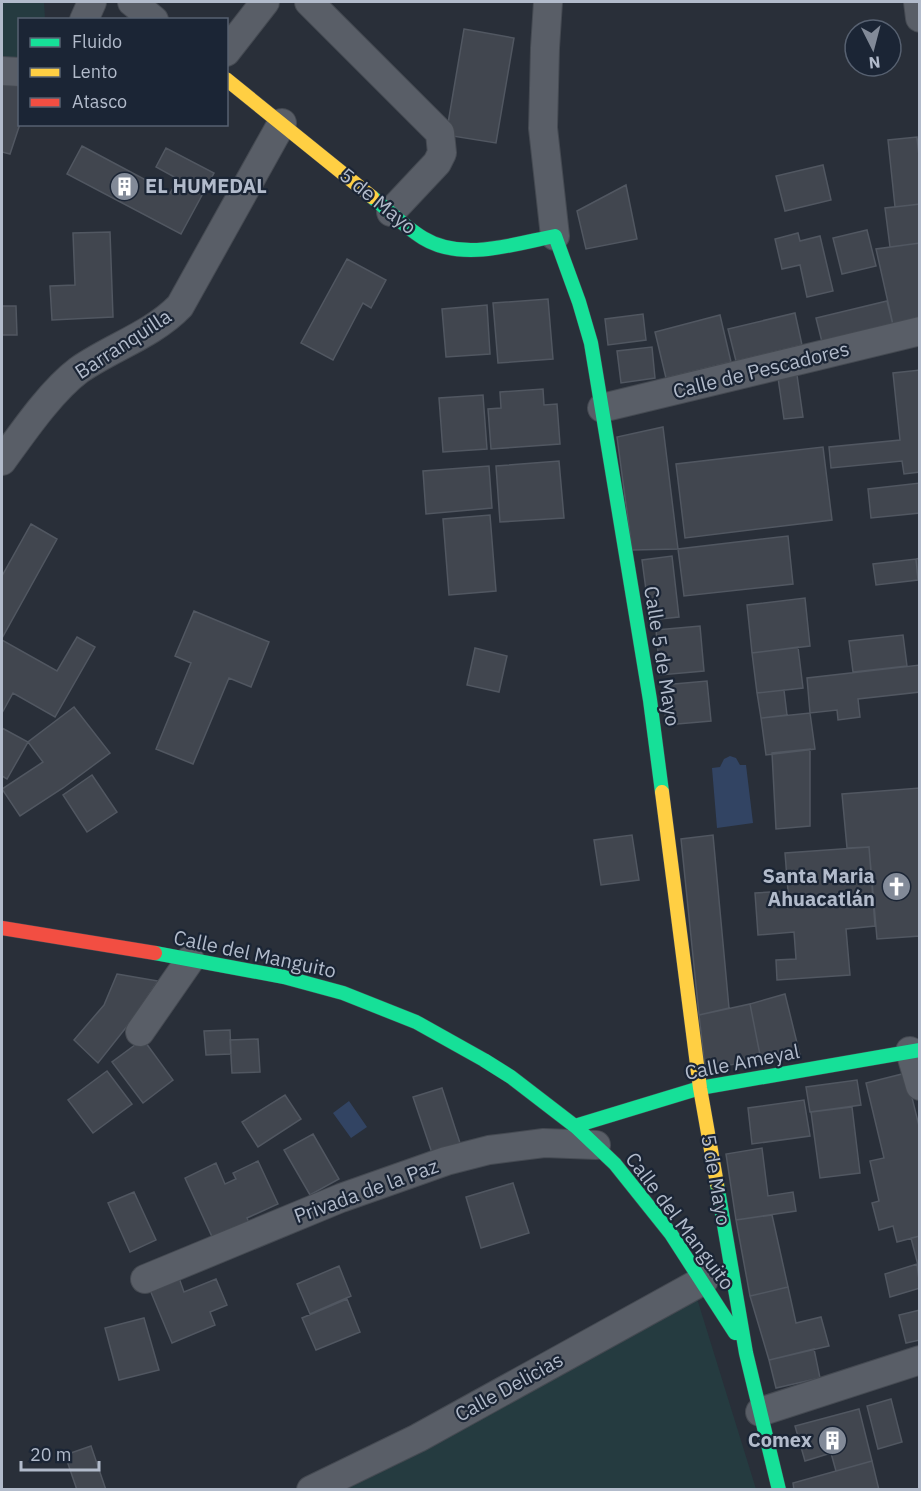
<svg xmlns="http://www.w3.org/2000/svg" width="921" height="1491" font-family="'IBM Plex Sans',sans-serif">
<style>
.green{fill:#253b40}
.water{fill:#324463}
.building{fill:#41464f;stroke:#515761;stroke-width:1.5}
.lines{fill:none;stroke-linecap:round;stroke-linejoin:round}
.street-casing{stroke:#454a52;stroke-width:30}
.fast-casing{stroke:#454a52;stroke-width:15}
.slow-casing{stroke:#454a52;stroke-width:15}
.jam-casing{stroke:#454a52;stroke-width:15}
.street{stroke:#595e67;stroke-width:28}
.fast{stroke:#16e098;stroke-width:14}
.slow{stroke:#ffcf43;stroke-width:14}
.jam{stroke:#f24e42;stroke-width:14}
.labels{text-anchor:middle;stroke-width:4.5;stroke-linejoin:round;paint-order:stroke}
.poi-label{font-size:20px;font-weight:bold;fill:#b2bbcb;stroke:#1b2535;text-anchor:end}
.street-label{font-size:20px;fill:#b2bbcb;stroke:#1b2535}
</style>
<rect width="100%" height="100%" fill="#292f39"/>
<path class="green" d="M2,2H44L45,19L20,20L19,63H2Z
M695,1292L756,1489L326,1490Z"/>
<path class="water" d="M730,756L736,758L740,765H746L753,823L717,828L712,768L720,767L724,759Z
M349,1101L367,1127L351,1138L333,1113Z"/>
<path class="building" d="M464,29L514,38L496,143L446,135Z
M2,74L20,79V124L10,154L2,152Z
M917,137L920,166V204L895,207L888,140Z
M82,146L170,193L178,179L156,167L166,148L214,173L181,234L67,174Z
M823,165L831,200L785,211L776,176Z
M626,185L637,239L586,249L577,211Z
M920,204V243L890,247L885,208Z
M867,230L876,266L842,274L833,238Z
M110,232L113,317L52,320L50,286L75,285L73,233Z
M798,233L800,241L820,236L833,291L807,297L800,265L782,269L775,239Z
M920,243V323L894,329L876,249Z
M347,259L386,280L371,308L363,303L333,360L301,343Z
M548,299L553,359L498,363L493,303Z
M887,301L894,329L823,346L816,318Z
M487,305L490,354L446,357L442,309Z
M2,306H16L17,335H2Z
M795,313L802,345L736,361L728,329Z
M643,314L646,340L608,345L605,319Z
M720,315L731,362L666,378L655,332Z
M652,347L655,378L621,383L617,351Z
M796,368L803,417L784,419L777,371Z
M920,370V472L904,474L902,461L831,468L829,447L900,440L893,373Z
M543,389L544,405L557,404L560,444L491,449L488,409L501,408L500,392Z
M483,395L487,449L443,452L439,398Z
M663,427L678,549L632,550L617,437Z
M823,447L832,520L685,538L676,464Z
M559,461L564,518L500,522L496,466Z
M489,466L492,508L426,514L423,471Z
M920,483V513L871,518L868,489Z
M490,515L496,591L449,595L443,519Z
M31,524L57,539L2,638V576Z
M788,536L793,584L684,596L678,549Z
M672,556L679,617L650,620L642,560Z
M920,558V580H918L916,559Z
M916,559L918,580L876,585L873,564Z
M805,598L810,646L752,653L747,605Z
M194,611L269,642L251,687L229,678L193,764L156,749L191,663L175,656Z
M700,626L704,671L660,675L656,630Z
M903,635L907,666L853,672L849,641Z
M77,637L95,647L55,717L13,693L2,713V640L57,671Z
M798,647L803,688L757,693L752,653Z
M475,648L507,656L499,692L467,685Z
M920,665V692L858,699L860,717L838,720L837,710L810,713L807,678Z
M707,681L711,721L666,725L663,685Z
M784,690L787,715L761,718L757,693Z
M74,707L110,753L63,788L20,816L2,789L43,762L28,742Z
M810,713L815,749L766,755L761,718Z
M2,728L28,742L7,779L2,776Z
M810,749V826L776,829L772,753Z
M92,775L117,812L87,832L63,795Z
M920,788V936L877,939L869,847L847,848L842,794Z
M632,835L639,880L601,885L594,840Z
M713,835L729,1008L699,1015L681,839Z
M869,847L875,926L846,929L850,975L777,980L776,960L796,959L794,932L758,935L755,893L788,891L785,853Z
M117,974L158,981L132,1020L98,1063L74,1040L104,1005Z
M785,994L800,1055L761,1060L750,1004Z
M750,1004L761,1060L705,1069L699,1015Z
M230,1030L231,1054L206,1055L204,1031Z
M143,1039L173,1080L143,1103L112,1062Z
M258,1039L260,1072L232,1073L230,1040Z
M107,1071L132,1104L93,1133L68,1100Z
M906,1073L920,1130V1236L897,1242L893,1226L879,1230L872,1203L879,1201L870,1161L884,1158L866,1083Z
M857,1080L861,1105L810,1112L806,1087Z
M442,1088L460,1143L432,1153L413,1097Z
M285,1095L301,1119L258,1147L242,1122Z
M804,1100L810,1136L752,1144L748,1108Z
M852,1107L860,1173L820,1178L811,1112Z
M313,1134L339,1179L310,1195L284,1150Z
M762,1148L768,1196L793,1192L796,1211L736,1220L726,1154Z
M258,1161L278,1204L247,1218L250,1225L214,1241L185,1178L216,1163L225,1184L236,1179L233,1173Z
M513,1183L529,1233L481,1248L466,1197Z
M134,1192L156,1240L130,1252L108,1203Z
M772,1215L788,1287L750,1296L736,1220Z
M920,1236V1273L911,1238Z
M917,1264L920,1288L890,1297L885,1274Z
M339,1266L351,1296L310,1314L297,1284Z
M179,1278L184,1292L216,1279L227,1305L210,1312L215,1325L172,1343L150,1290Z
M788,1287L796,1323L821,1317L829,1346L769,1360L750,1296Z
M347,1299L360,1332L316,1350L302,1318Z
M920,1310V1340L906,1343L899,1315Z
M144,1318L159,1370L119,1380L105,1328Z
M814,1349L820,1378L776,1388L769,1360Z
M891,1399L902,1442L878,1449L867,1406Z
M859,1409L872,1461L836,1471L831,1453L805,1461L795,1426Z
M91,1446L106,1490H77L65,1455Z
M872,1461L879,1490H794L793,1483Z"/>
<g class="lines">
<defs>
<path id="street" d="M132,2L154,20
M309,2L440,133L442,153L437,163L391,212
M548,2L545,48L543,128L555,236
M918,2L920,18
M84,20L92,2
M226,52L265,2
M2,71L20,72
M602,408L920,331
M2,461C23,432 51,391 79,370C112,347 152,335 180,306L282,123
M140,1032L190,960
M910,1051L920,1086
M145,1279L341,1198L446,1161L489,1150L544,1143L596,1145
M760,1412L920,1360
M311,1490L418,1438L704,1280"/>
<path id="fast" d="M372,197C388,210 405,227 423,238C462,262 514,244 555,236L579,302L591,343L650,700L662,792
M155,953L284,977L343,993L416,1022L484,1060L511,1077L576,1127L615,1164L671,1234L735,1333
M575,1126L700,1088L920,1050
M717,1184L746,1353L779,1490"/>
<path id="slow" d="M226,79L372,197
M662,792L700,1088L717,1184"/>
<path id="jam" d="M2,928L155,953"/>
</defs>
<use href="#street" class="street-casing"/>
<use href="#fast" class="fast-casing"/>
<use href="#slow" class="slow-casing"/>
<use href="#jam" class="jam-casing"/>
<use href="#street" class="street"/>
<use href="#fast" class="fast"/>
<use href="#slow" class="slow"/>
<use href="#jam" class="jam"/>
</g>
<defs>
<symbol id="building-disc" viewBox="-11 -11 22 22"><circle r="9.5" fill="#828a98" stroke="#1b2535"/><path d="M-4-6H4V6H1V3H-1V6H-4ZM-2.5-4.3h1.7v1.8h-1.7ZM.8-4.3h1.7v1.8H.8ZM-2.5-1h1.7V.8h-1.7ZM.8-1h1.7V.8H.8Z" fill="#fff"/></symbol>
<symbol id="church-disc" viewBox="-11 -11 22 22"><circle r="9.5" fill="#828a98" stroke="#1b2535"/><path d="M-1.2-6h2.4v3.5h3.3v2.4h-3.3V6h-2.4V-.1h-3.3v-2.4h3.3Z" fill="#fff"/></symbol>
</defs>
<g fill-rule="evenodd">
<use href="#building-disc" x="108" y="170" width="33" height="33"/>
<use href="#church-disc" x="880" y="870" width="33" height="33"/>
<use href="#building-disc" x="816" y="1424" width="33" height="33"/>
</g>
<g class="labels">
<g class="poi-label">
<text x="145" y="193" text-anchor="start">EL HUMEDAL</text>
<text x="875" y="883">Santa Maria<tspan x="875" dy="23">Ahuacatlán</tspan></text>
<text x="812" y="1447">Comex</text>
</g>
<g class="street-label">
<text transform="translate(378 201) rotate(39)" y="7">5 de Mayo</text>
<text transform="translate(123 344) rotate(-33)" y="7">Barranquilla</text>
<text transform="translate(761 370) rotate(-14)" y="7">Calle de Pescadores</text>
<text transform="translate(662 656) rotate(81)" y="7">Calle 5 de Mayo</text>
<text transform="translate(255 954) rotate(12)" y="7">Calle del Manguito</text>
<text transform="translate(742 1062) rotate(-11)" y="7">Calle Ameyal</text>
<text transform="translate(716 1180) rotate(80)" y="7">5 de Mayo</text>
<text transform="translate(366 1191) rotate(-20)" y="7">Privada de la Paz</text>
<text transform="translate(680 1221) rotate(53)" y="7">Calle del Manguito</text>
<text transform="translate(509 1387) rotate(-29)" y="7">Calle Delicias</text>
</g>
</g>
<rect width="921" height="1491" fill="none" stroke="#b2bbcb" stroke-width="6"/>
<rect x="18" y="18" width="210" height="108" fill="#1b2535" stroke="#576171" stroke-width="1.5"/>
<rect x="30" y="38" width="30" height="9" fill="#16e098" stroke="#576171" stroke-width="1.5"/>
<text x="72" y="48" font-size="18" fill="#b2bbcb">Fluido</text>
<rect x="30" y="68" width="30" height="9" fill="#ffcf43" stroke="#576171" stroke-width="1.5"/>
<text x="72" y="78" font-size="18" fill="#b2bbcb">Lento</text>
<rect x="30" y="98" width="30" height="9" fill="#f24e42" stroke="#576171" stroke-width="1.5"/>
<text x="72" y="108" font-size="18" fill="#b2bbcb">Atasco</text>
<g transform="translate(873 48) rotate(174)"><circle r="28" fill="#1b2535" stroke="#576171" stroke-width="1.5"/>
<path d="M0-4.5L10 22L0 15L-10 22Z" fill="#828a98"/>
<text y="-9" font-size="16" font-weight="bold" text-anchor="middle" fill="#b2bbcb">N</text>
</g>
<path d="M21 1461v9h78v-9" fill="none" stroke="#b2bbcb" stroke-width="3"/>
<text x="30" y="1461" font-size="18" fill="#b2bbcb" stroke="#1b2535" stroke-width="4.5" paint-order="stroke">20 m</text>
</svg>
